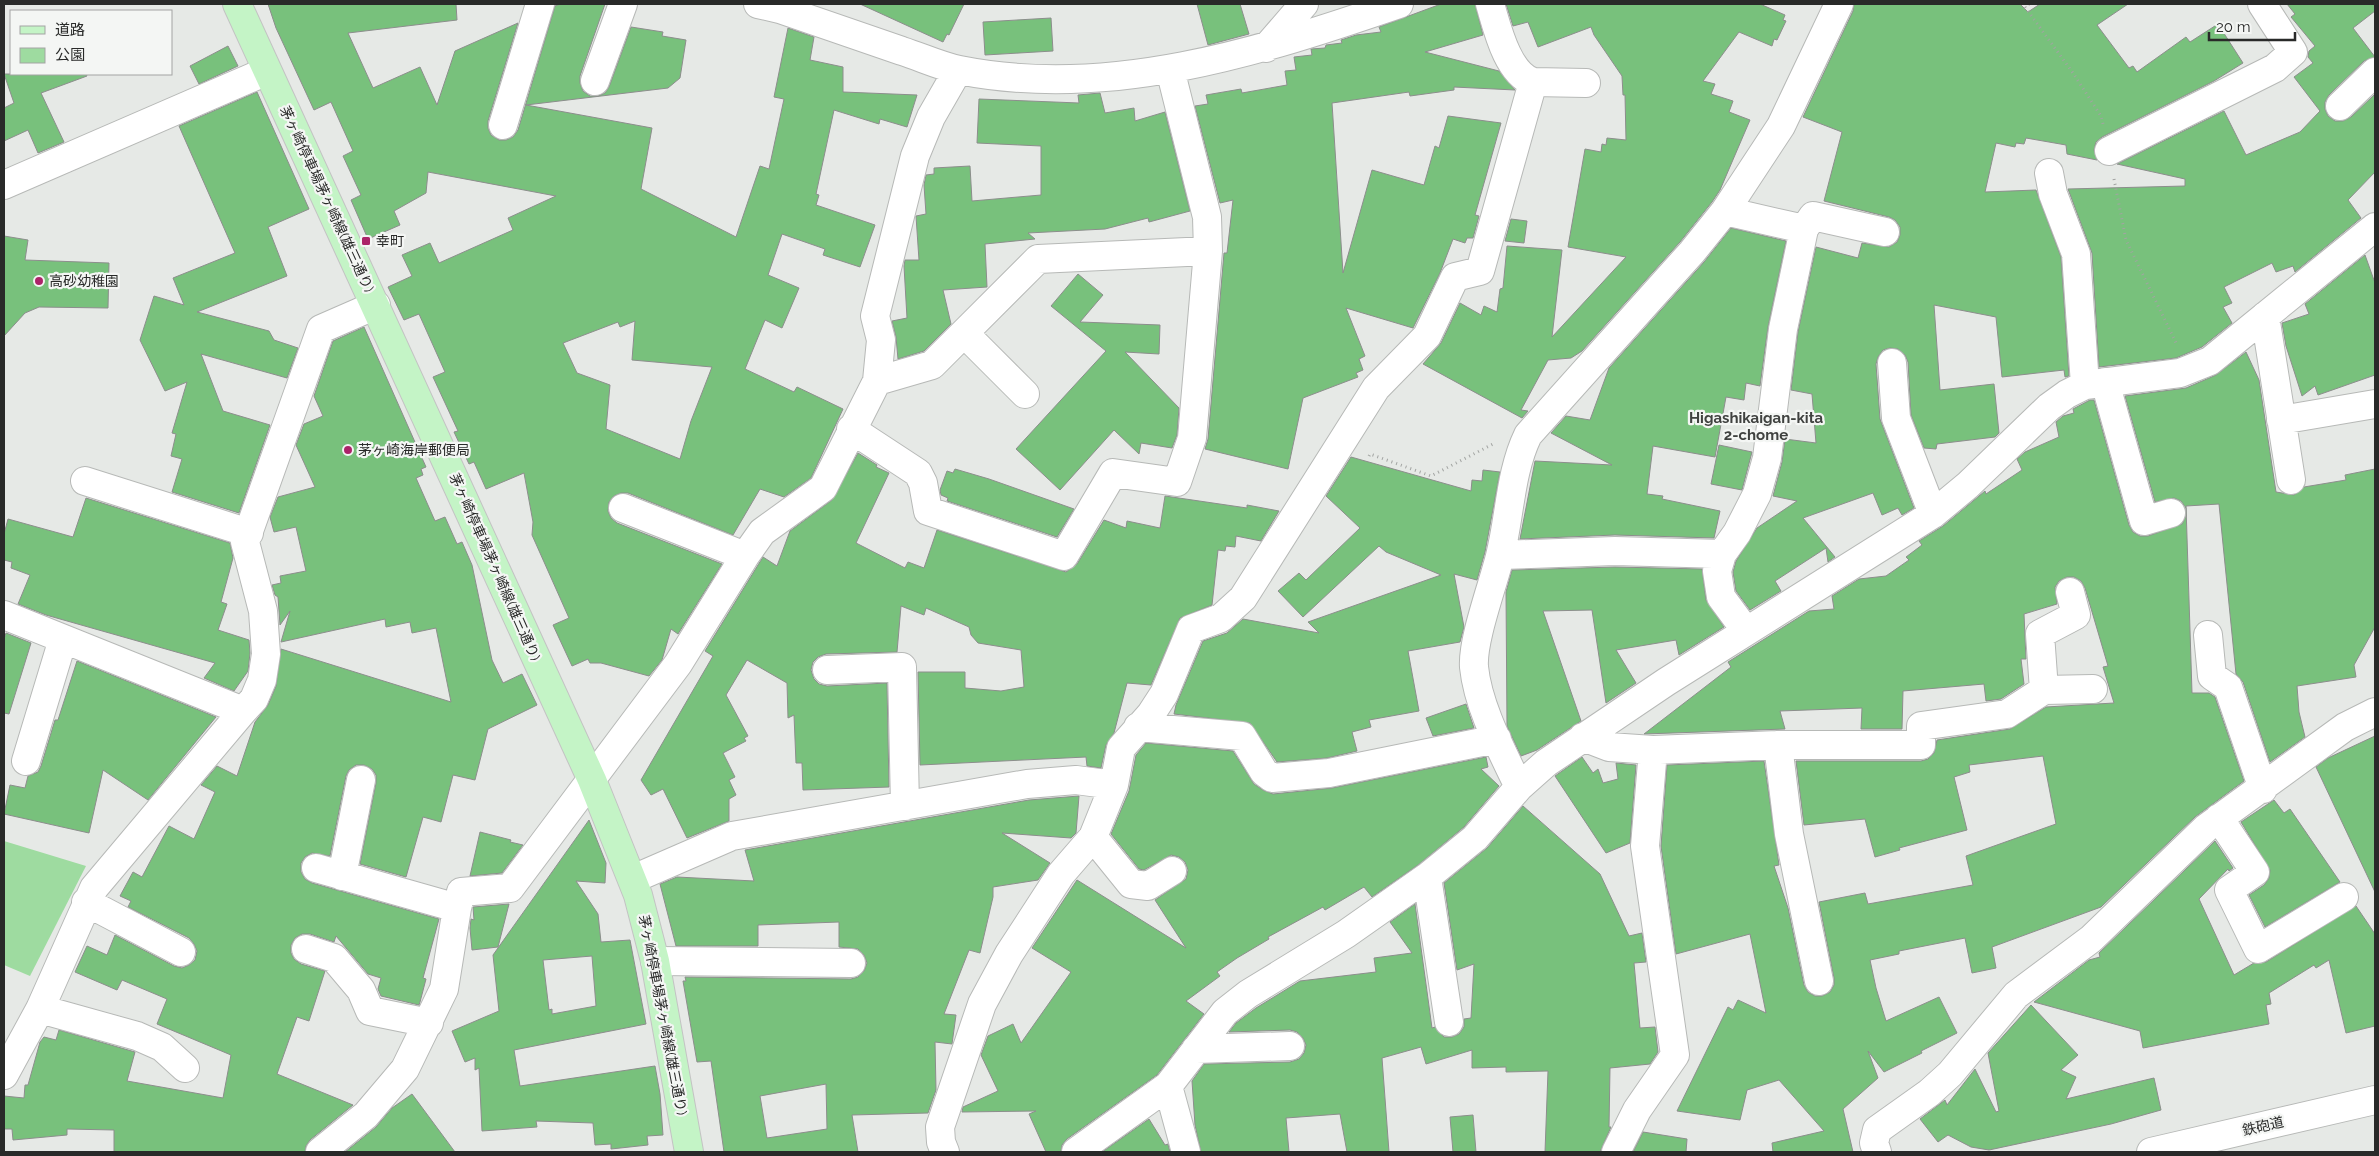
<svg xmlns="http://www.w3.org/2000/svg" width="2379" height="1156" font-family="Raleway,'Noto Sans JP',sans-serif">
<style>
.green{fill:#9edba0}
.building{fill:#78c17c;stroke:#8c8e8c;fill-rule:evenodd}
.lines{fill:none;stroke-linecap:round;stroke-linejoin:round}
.minor-casing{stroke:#b7b9b7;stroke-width:30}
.major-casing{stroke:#c3c3c3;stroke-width:30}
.path{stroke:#a2a4a2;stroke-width:3;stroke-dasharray:1 4;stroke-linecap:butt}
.minor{stroke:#fff;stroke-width:28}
.major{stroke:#c4f4c6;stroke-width:28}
.poi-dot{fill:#ac2469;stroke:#f4f6f4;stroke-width:2}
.labels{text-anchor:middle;stroke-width:4.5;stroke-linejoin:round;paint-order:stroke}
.street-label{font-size:14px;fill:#292a29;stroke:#f4f6f4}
.poi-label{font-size:14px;fill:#292a29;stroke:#f4f6f4;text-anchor:start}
.neighbourhood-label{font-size:15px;font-weight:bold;fill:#404240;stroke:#f4f6f4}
</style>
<rect width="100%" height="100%" fill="#e6e9e6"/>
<path class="green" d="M4,841L86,866L30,976L4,965Z"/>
<path class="building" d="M268,4H456L457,20L348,33L373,88L420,67L437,105L455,51L518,23L488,121V128L491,135L499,140H506L513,137L518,130L555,6L560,4H605L580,76V83L583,91L590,96H598L605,93L609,87L631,27L663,32L662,36L686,40L680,78L668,88L526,105L652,128L641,189L736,237L760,166L769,169L784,99L774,97L788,28L814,37L810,60L843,67V92L917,95L907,127L880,119L879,124L834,110L816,194L819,195L816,205L875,225L860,267L823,255L825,249L782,234L768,275L799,288L782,328L765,320L745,369L794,392L797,387L843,409L811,478L784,497L760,489L733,535L628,493H621L614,496L609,502L608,511L611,518L617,523L722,564L678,634L671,629L662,660L649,676L601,663H590L588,659L572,666L553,625L569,618L532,535L533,522L524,473L486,489L474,462L469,464L454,432L458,431L433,377L445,372L419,314L404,320L388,287L412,276L402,255L430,243L439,263L513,230L508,218L556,196L428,172L426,193L394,211L400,225L368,239L351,200L361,195L343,156L353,151L331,102L314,110L276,28ZM635,321L632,360L712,367L691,421L680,459L606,429L610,385L577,373L563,343L618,322L620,327Z
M860,4H964L949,35L947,34L943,42Z
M1197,4H1240L1249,34L1208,45Z
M1441,4H1475L1483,35L1425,52L1499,71L1515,90L1454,87V90L1410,96L1409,92L1332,103L1343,273L1372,170L1424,185L1435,146L1439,148L1448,116L1501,123L1475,215L1479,216L1473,238H1467L1465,243L1453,239L1440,273L1413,328L1346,308L1365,356L1359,359L1363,370L1356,373L1358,377L1303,398L1288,469L1205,449L1208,439L1224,253H1227L1233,200L1220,203L1195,106L1208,104L1206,95L1241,89L1242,93L1287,85L1285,71L1296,70L1294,57L1312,55L1311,49L1325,48L1326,45L1342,43L1341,40L1356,35L1381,32L1379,27Z
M1506,4H1760L1785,15L1783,20L1786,21L1777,40L1774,39L1772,46L1739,32L1703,81L1715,84L1711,94L1733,101L1729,112L1750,120L1720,190L1712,202L1680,242L1582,351L1571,358L1548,360L1521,410L1528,411L1522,418L1423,364L1441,343L1460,303L1481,315L1484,306L1497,312L1500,289L1503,288L1507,246L1562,250L1552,337L1626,257L1568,247L1585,149L1601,152L1602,144L1606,145L1607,138L1626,140L1625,95H1623L1622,76L1594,35L1591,27L1538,47L1528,22L1513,26Z
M1854,4H2020L2028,12L2040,4H2128L2097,25L2129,68L2133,66L2137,72L2186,37L2190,42L2218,24L2243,63L2214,81L2102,137L2096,142L2094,150L2097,160L2067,154L2066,145L2026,138L2024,144L2016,143L2015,147L1996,143L1985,192L2036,190L2061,257L2069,376L2065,377L2064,370L2002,377L1996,317L1934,305L1940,390L1994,384L1999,433L1995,437L1937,444L1936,449L1924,448L1911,415L1908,362L1905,355L1898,349L1890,348L1883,350L1878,357L1876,364L1880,419L1914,508L1902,515L1898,508L1882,515L1873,493L1803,518L1835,557L1828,562L1826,548L1775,581L1781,591L1750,610L1736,591L1733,572L1736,561L1757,528L1797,501L1773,496L1782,462L1785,439L1816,443L1812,394L1791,390L1798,332L1816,247L1858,258L1862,243L1889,247L1897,242L1900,235V227L1895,220L1889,217L1824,201L1842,132L1803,117L1853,11Z
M2287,4H2375V11L2353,28L2375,57L2364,61L2329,95L2325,102V109L2328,116L2335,121H2343L2351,117L2375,94V172L2348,200L2361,218L2295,272L2293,266L2276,272L2272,263L2224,287L2232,303L2223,307L2232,323L2202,347L2176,358L2099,367L2092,253L2068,189L2185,186V179L2117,164L2224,111L2246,155L2300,132L2320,111L2294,77L2313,63L2308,57L2309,51L2315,46L2291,17L2295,14Z
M1051,18L1053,51L985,55L983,22Z
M228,46L238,66L199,84L190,66Z
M4,74H86L87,76L41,93L64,142L38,153L28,130L4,141V108L14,103Z
M257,92L309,209L268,227L287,276L197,312L269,331L274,340L298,348L287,378L201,354L223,411L270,425L239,513L172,492L182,459L171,456L176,434L172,433L187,382L165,391L140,340L154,296L184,305L173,278L235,253L179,126Z
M1100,93L1105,113L1134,108L1135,121L1165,112L1190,211L1149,222L1148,218L1105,229L1028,233L1035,239L985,244L987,287L943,290L951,324L924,351L898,359L896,337L892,321L907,318L904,266L905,260H919L916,216L926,214L924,185L926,175L934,174V168L970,166L972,201L1041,195V146L977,143L979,99L1079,103L1078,95Z
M1511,219L1527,221L1524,243L1505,241Z
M1731,228L1786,241L1768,327L1760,386L1746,383L1744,400L1726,397L1715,457L1653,446L1647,494L1663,496L1662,499L1720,511L1714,538L1615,535L1520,539L1535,461L1612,465L1551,433L1566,416L1590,420L1609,368L1704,262Z
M4,236L28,240L25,260L109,263L108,308L39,307L25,313L4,336Z
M2365,255L2375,283V375L2318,395L2315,386L2302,396L2286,346L2282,323L2309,314L2305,304Z
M1078,274L1103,295L1080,322L1160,325L1159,354L1125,352L1179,408L1177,435L1172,448L1141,443L1139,454L1114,430L1060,490L1016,449L1106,351L1051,306Z
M364,327L426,467L421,469L423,475L416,478L435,521L445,517L457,544L462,542L472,565L492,660L503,683L522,674L537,705L488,729L475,780L453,775L441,822L423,817L406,877L360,864L376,783V775L372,769L364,765H356L349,770L346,776L330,856L312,853L305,857L301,863V872L305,879L312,883L439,919L423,978L426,979L420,1002L419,1005L381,996L378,989L381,978L368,974L336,936L334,942L310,934H302L295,938L291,945V953L294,959L301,964L325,971L309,1021L297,1017L277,1074L353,1105L310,1140L306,1146L305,1152H114V1130L67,1129V1135L13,1140L12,1129H4V1096L24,1098L25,1085H28L40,1042L44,1037L56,1040L59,1030L135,1052L127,1081L223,1098L231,1055L157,1024L167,999L122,980L117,990L75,972L87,946L107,955L115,935L174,966L182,968L189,965L195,960L197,951L194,944L189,938L128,907L131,901L120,896L133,872L142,877L169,826L194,839L215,792L201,785L217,766L237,776L255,722L268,705L276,686L281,649L451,702L436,628L412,633L410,622L386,627L385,619L281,642L290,611L280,625L278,597L275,595L272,585L281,583L280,576L306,571L296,527L274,532L270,517L278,497L315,487L296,445L304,424L323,416L314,396L333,341Z
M2246,352L2259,380L2276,492L2294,495L2304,487L2346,480L2345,475L2375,469V627L2354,665L2356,677L2297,686L2299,712L2305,737L2270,762L2243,682L2236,674L2219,504L2186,506L2192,693H2209L2215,697L2244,781L2195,817L2101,907L1992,947L1996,968L1972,973L1965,938L1899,951V954L1870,960L1876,988L1886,1021L1939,997L1957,1033L1921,1051L1922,1053L1884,1072L1868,1051L1878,1078L1843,1109L1853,1152H1773L1772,1143L1824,1131L1779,1080L1747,1090L1740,1120L1677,1111L1728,1007L1733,1010L1738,1000L1766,1013L1750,934L1676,954L1661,846L1667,765L1764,761L1779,865L1774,866L1788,908L1804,985L1808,992L1815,996H1822L1830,992L1834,985V978L1819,902L1865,893L1868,904L1973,885L1966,856L2056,824L2043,756L1969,765L1970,772L1954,777L1967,830L1899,848L1900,850L1875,857L1865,819L1804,825L1796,761H1921L1928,759L1934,753L1937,740L2010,729L2046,707L2114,703L2103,667L2108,666L2085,588L2081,581L2074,577H2067L2059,581L2055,587L2057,604L2024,614L2026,659H2021L2024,684L2001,699L1986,701L1984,684L1903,691L1902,729H1861L1862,708L1780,711L1785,729L1644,734L1731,667L1728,662L1809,611L1834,609L1832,596L1859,579L1886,576L1909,560L1906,557L1922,545L1919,541L1943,526L1985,491L1986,494L2022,470L2017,459L2025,452L2059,437L2056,422L2063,416L2074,413L2073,409L2090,400H2094L2129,525L2133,532L2140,536H2148L2182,524L2186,516V508L2181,501L2174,498L2155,502L2125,396L2186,388L2216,375Z
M1719,445L1752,452L1742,490L1711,484Z
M858,453L877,465L876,467L889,473L856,543L905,568L908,562L924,568L937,530L1066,572L1077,564L1104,520L1126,528L1127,521L1160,528L1165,496L1247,508V505L1279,511L1261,541L1236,536L1235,547L1226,546L1225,551L1218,550L1212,605L1180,618L1151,685L1127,683L1114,733L1106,745L1101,768L1087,766L1086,757L920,765L918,672H965V688L1001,691L1024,687L1021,650L978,643L971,635L969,627L926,608L924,615L901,606L897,652L826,654L818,657L813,662L811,670L814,679L819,684L827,686L887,683L889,787L803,790L802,763H796L794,715L788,718L787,683L747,660L726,695L748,736L744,738L746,741L723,753L735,777L729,780L736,795L729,799V821L687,838L663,789L651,795L641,780L713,656L705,651L758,565L763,557L777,566L790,531L832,500Z
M1351,457L1471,491L1472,480L1482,481L1483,470L1500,472L1485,552L1477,580L1454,574L1464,627L1460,642L1408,651L1419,711L1369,720L1371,727L1352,732L1357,751L1327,758L1277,762L1250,723L1174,714L1176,705L1203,641L1227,633L1243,619L1319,633L1308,622L1441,575L1386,552L1379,546L1303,617L1278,591L1299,573L1306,580L1360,528L1326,496Z
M955,469L989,479L1074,509L1057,537L947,501L948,498L941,495L940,490L947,471L953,473Z
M86,498L230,543L233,558L221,602L227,604L218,630L249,640L250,653L248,671L234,691L204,678L215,663L46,615L18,604L30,575L11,568L12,562L4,560V534L8,519L73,537Z
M1615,567L1702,569L1706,600L1724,627L1679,655L1676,640L1616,650L1636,683L1606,703L1592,610L1543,611L1581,721L1537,750L1521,756L1507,726L1506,592L1512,570Z
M6,633L31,643L9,714L4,713V639Z
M77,661L216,717L148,800L103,770L89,833L4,814L10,785L25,788L28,776L38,772L41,766L55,720H58Z
M1466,704L1474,728L1433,736L1426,718Z
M2375,736V892L2316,767L2328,758Z
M1146,743L1233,751L1254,784L1263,790L1273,794L1332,788L1486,757L1488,767L1481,769L1499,786L1464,827L1418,865L1372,897L1364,887L1325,910L1323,907L1268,937L1269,939L1237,958L1217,972L1220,976L1186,1001L1204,1014L1157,1075L1067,1139L1062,1145L1061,1152H1046L1029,1114L1036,1111L962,1112L963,1107L998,1091L981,1055L988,1036L1013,1024L1021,1043L1071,972L1032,948L1077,880L1186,948L1155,900L1186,879L1188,870L1185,862L1179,857L1171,855L1144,870L1139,869L1111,834L1129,791L1136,755Z
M1582,757L1593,773L1598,769L1603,783L1618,779L1616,763L1636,765L1630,843L1606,853L1555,776Z
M1079,796L1076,833L1071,838L1002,833L1050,863L1038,880L993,887V897L980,953L969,950L944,1014L956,1015L952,1044L935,1042L936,1090L928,1113L852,1115L858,1152H724L711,1061L697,1062L683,981H686L685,977L851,979L858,977L864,971L867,963L864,955L858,949L839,947V922L758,925V946H676L660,884L677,877L754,881L745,850L1029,800ZM826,1084L827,1129L767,1138L760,1096Z
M2274,800L2284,813L2290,809L2340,882L2265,927L2249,895L2264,885L2269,878L2270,870L2241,822Z
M1523,806L1600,874L1629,936L1642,933L1646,962L1634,963L1640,1028L1655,1027L1658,1052L1650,1064L1610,1068L1609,1127H1611L1600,1152H1545L1548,1071L1506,1072V1067L1472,1068V1050L1426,1064L1421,1047L1382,1058L1389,1152H1347L1340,1114L1286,1118L1289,1152H1201L1195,1125L1192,1081L1204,1064L1290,1062L1299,1059L1304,1053L1306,1045L1303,1038L1297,1032L1290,1030L1229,1032L1236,1023L1256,1008L1300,981L1376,972L1374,958L1412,953L1390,922L1415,904L1432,1028L1435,1027L1444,1037H1452L1459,1034L1464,1027V1019L1471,1018L1474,964L1457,970L1444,883L1487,848Z
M589,820L606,863L605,883L576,881L598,914L601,942L630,940L646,1024L514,1050L520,1086L655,1066L660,1094L663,1135L647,1136L648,1145L611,1149V1144L595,1145L593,1123L536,1121L537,1127L482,1131L479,1068L475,1070V1058L465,1062L452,1031L499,1011L493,955ZM592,956L596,1006L552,1014V1009L549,1010L543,960Z
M480,832L511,840L510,842L523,845L502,873L470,876Z
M2215,841L2233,868L2229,871L2228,869L2199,899L2234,975L2254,963L2266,962L2356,906L2375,934V1026L2346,1033L2329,960L2316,968L2314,965L2269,993L2271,1004L2266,1005L2269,1024L2143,1048L2140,1031L2034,1002L2089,960L2100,957L2099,953Z
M509,904L498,947L472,950L470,928L471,919L474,920L473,907Z
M2031,1005L2078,1055L2061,1070L2076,1077L2066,1099L2154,1078L2161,1110L2111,1124L1989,1150L1971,1147L1948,1135L1938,1142L1920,1119L1945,1100L1947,1105L1975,1069L1996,1112L1999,1111L1988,1053Z
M412,1094L455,1152H345L376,1127L392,1108Z
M1473,1115L1476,1152H1453L1450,1117Z
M1149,1119L1165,1145L1168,1144L1170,1152H1102Z
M1643,1132L1687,1139L1686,1152H1633Z"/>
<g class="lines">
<defs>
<path id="minor" d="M758,4L780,9C821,23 862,37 902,51C921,57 940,66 959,70C1109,100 1259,52 1399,4
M1490,4C1497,27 1507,73 1533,82L1586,83
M1266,48L1304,4
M595,81L623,4
M2340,106L2375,72
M503,125L540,4
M2109,151L2275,68L2293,52L2262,4
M2049,173L2053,194L2076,254L2085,385
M4,185L267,71
M1725,211L1804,229L1783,329L1767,458L1757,494L1737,533L1722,554L1717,571L1721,597L1746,631
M1804,229L1813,216L1885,232
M2265,316L2291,480
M964,333L1025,394
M1892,363L1896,418L1933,514
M877,381L932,365L1038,259L1208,251
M2105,382L2144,521L2171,513
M2281,420L2375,404
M851,429L918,473L923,483L928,511L1064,556L1113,473L1177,482L1192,438L1208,251L1207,217L1170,69
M85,481L249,533
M623,508L745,556
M1501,555L1615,551L1722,554
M4,615L243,711L94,888L40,1009L4,1075
M2208,635L2212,676L2228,687L2263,789
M827,670L902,667L905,806
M2044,690L2040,634L2076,615L2070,592
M243,711L254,699L262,680L266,654L263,611L245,542L321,329L376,305
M1138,727L1242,736L1264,772L1272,778L1329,773L1497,739
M1583,737L1609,747L1653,750L1778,745H1921V726L2007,714L2044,690L2093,689
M1778,745L1789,834L1819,981
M26,761L63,639
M1519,787C1502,751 1478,707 1474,667C1472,640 1493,585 1500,556C1510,516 1510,472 1528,435L1692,252L1725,211L1781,126L1839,4
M2219,818L2255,872L2229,890L2258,949L2344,897
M1093,837L1131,884L1148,886L1172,871
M316,868L457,908
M342,876L361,780
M1427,877L1449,1022
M633,879L732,836L1027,784L1076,780L1114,785
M86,902L181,952
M306,949L334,958L361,990L370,1011L429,1023
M655,961L851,963
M40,1009L137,1036L162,1047L185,1068
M1196,1049L1290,1046
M1168,1086L1186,1152
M320,1152L366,1115L405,1069L444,989L457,908L461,892L510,888L678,664L745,556L762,532L823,488L877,381L881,340L875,316L915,156L931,117L958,70
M945,1152L941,1142L940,1127L982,1004L1009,954L1061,874L1093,837L1114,785L1121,748L1151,714L1164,694L1191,629L1221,618L1243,598L1376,388L1427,336L1455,277L1480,271L1533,82
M1076,1152L1168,1086L1225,1012L1248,994L1346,934L1427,877L1475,838L1519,787L1546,763L1666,682L1933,514L1968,485L2049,407L2067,394L2085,385L2180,373L2210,361L2375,227
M1616,1152L1637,1110L1675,1055L1645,846L1653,750
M1877,1152L1874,1143L1877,1130L1929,1093L1950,1074L2016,995L2091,939L2206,828L2345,727L2375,712
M2151,1152L2375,1100"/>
<path id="major" d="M237,4L592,780L638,895L655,961L689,1152"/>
</defs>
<use href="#minor" class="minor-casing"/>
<use href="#major" class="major-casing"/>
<path class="path" d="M2029,4L2025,7L2073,73L2101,116L2103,124
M2114,179L2126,240L2177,345
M1369,456L1370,454L1431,476L1495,443"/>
<use href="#minor" class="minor"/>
<use href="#major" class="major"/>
</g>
<g class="poi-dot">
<rect x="361" y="236" width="10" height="10" rx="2.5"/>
<circle cx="39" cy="281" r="5"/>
<circle cx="348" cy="450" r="5"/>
</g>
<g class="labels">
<g class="street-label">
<text transform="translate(327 199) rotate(65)" y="5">茅ヶ崎停車場茅ヶ崎線(雄三通り)</text>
<text transform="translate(495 567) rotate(66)" y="5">茅ヶ崎停車場茅ヶ崎線(雄三通り)</text>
<text transform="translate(663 1015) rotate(79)" y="5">茅ヶ崎停車場茅ヶ崎線(雄三通り)</text>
<text transform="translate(2263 1126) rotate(-13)" y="5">鉄砲道</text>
</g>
<g class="poi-label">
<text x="376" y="246">幸町</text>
<text x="49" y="286">高砂幼稚園</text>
<text x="358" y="455">茅ヶ崎海岸郵便局</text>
</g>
<g class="neighbourhood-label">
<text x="1756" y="423">Higashikaigan-kita<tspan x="1756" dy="17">2-chome</tspan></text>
</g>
</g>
<rect width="2379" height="1156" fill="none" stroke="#292a29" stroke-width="10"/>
<rect x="10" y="10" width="162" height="65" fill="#f4f6f4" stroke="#a3a4a3"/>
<rect x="20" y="26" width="25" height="8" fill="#c4f4c6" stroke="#a3a4a3"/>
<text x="55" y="35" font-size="15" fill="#292a29">道路</text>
<rect x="20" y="48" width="25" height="15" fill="#9edba0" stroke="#a3a4a3"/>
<text x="55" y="60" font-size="15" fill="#292a29">公園</text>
<path d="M2209 32v8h86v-8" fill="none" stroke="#292a29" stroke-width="2.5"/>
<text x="2216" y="32" font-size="15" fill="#292a29" stroke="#f4f6f4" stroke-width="4" paint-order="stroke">20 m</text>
</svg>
